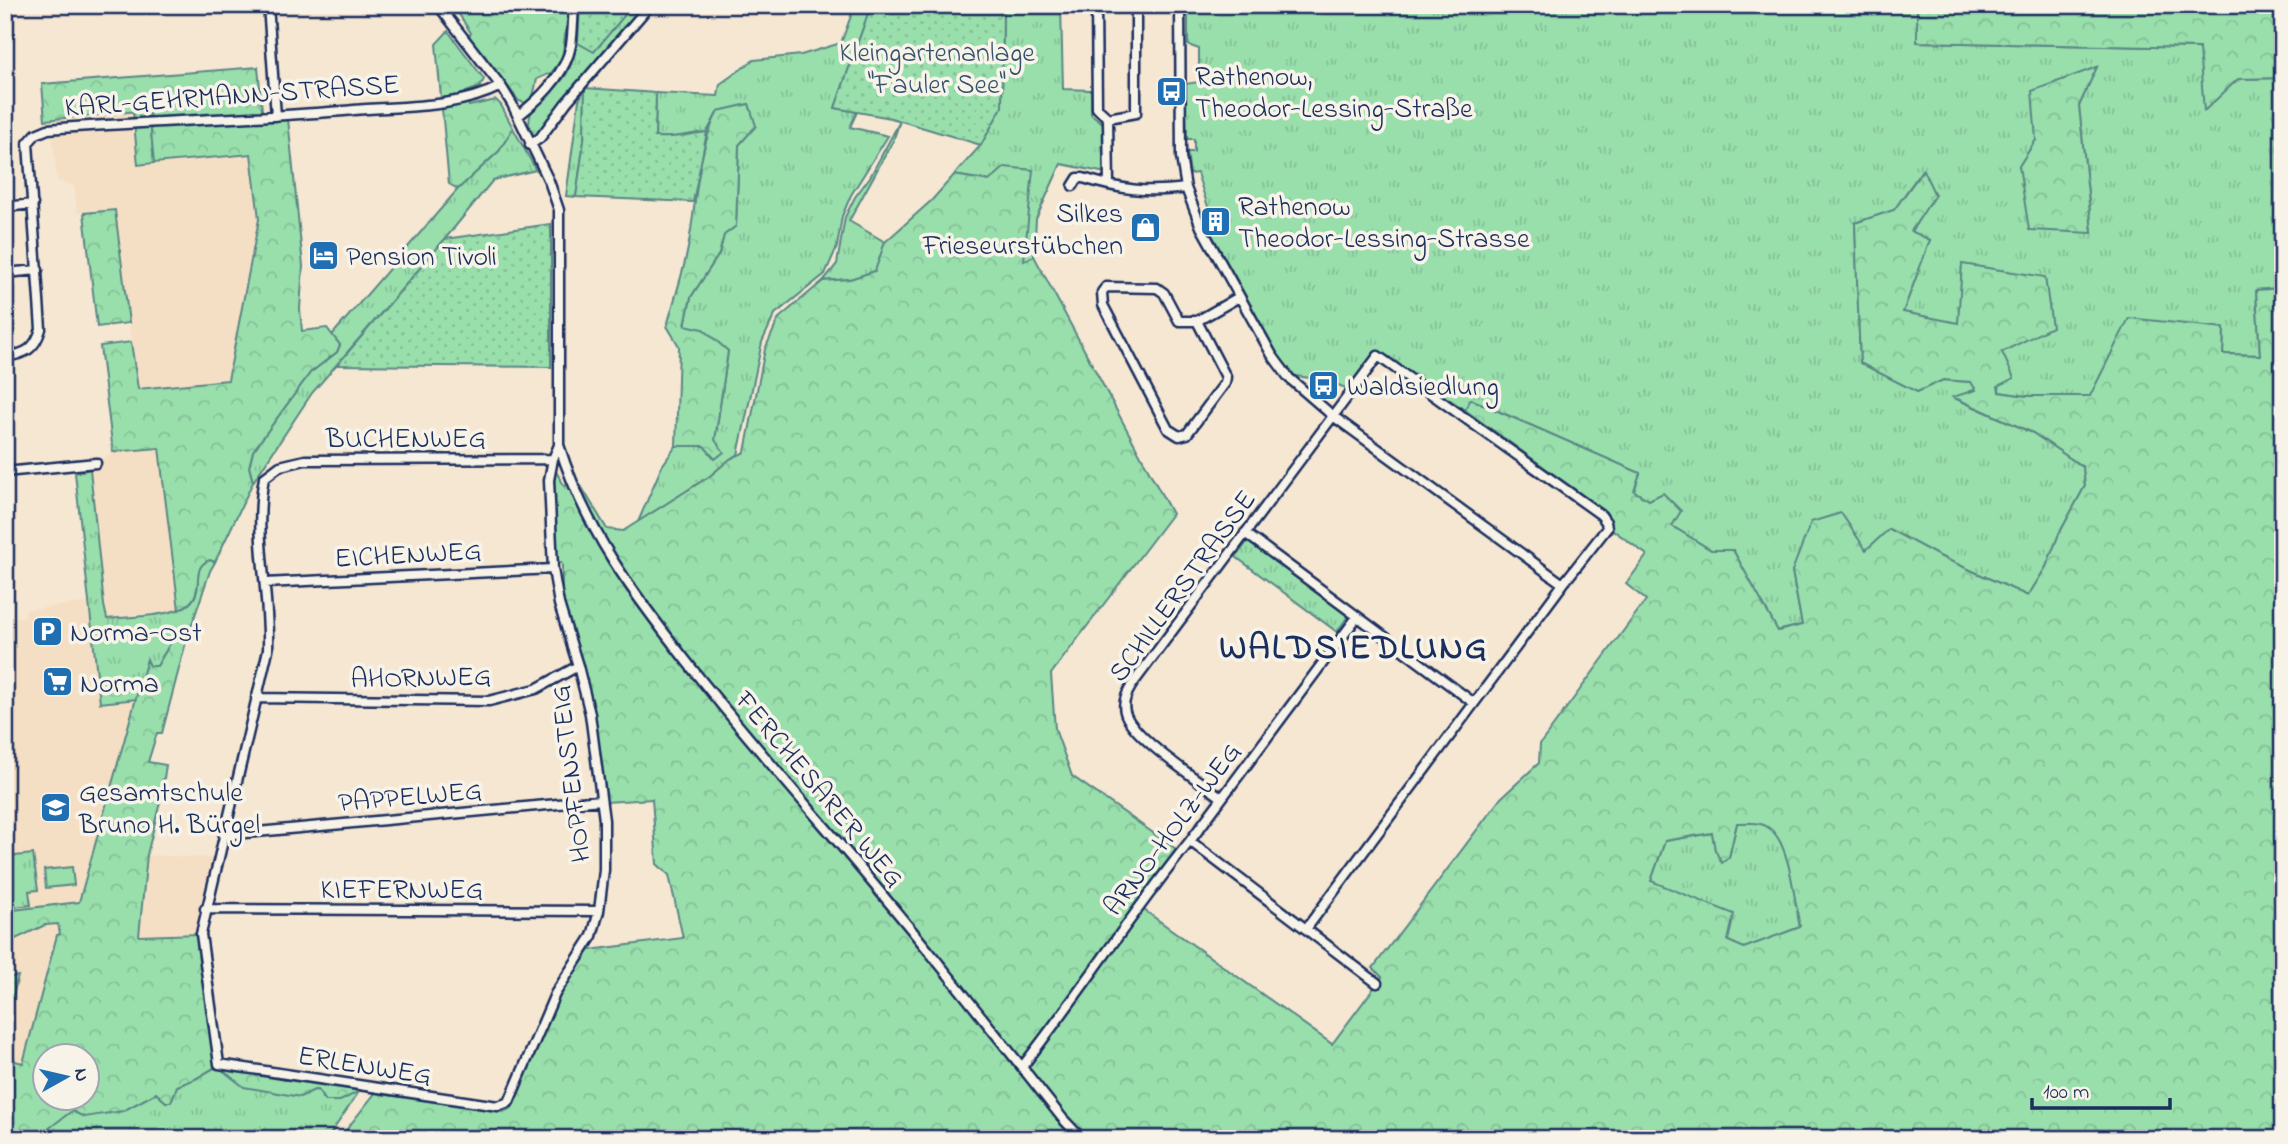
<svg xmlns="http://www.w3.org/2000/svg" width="2288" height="1144" font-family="'Indie Flower',sans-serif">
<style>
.built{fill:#f5dfc4}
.grass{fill:url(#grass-tufts);stroke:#5a8785;stroke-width:2;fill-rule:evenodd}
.forest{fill:url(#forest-crowns);stroke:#5a8785;stroke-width:2;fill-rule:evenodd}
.garden{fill:url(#garden-dots);stroke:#5a8785;stroke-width:2}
.pitch{fill:#99dfac;stroke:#5a8785;stroke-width:2}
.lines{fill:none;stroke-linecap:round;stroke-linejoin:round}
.minor-casing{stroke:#1b2f5e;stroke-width:13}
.secondary-casing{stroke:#1b2f5e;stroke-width:16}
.minor{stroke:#f7f3e8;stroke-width:8}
.secondary{stroke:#f7f3e8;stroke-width:10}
.labels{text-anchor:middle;stroke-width:7;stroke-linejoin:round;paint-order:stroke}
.park-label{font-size:28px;fill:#34526e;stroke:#f7f3e8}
.poi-label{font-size:28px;fill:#1b2f5e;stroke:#f7f3e8;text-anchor:start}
.street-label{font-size:28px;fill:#1b2f5e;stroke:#f7f3e8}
.district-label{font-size:35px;font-weight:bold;letter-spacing:2px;fill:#1b2f5e;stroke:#f7f3e8}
</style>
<defs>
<pattern id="grass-tufts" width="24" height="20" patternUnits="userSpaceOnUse" patternTransform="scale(1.75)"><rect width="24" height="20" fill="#99dfac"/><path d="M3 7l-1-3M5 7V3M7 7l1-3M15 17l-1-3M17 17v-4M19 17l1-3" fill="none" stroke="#83c096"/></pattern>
<pattern id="forest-crowns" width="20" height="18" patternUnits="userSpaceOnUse" patternTransform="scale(1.75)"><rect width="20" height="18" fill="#99dfac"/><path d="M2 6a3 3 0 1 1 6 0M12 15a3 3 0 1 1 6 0" fill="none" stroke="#83c096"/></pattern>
<pattern id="garden-dots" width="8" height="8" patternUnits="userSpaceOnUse" patternTransform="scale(1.75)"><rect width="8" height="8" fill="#99dfac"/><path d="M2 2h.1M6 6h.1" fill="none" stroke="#83c096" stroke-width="1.8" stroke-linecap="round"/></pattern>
</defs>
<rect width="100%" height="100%" fill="#f6e7d3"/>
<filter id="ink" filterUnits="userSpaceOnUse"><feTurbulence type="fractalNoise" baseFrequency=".0143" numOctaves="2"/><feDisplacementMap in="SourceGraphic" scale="14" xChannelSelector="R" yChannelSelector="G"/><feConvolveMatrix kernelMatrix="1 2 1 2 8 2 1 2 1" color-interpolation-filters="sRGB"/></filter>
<g filter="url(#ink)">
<path class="built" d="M133,112L138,165L251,154L258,220L228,380L137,389L115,210L77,213L74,186L57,181L52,132L45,120Z
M159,447L179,610L107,619L90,469L113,452Z
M89,602L100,702L137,699L79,903L5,911V618L26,616L25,610Z
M147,855L216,858L199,934L139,936Z
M58,923L60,935L57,936L23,1064L15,1061L13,1056L5,1053V1027L18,976L5,978V944L45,925Z"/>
<path class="grass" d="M633,5H647L550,117L536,138L533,139C518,105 549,100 566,75C572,66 574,53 578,43L594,51Z
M855,5H871L835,108L857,112L850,127L888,136L851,195L842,216L837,247L825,274L775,314L762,342L738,455L730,459L710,476L638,522L662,466L676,446H704L715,440L728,351L685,326L691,297L719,254L724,235L736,226L739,145L755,126L749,104L718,111L707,132C689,134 673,139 655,137L656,93L718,96L720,84L754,60L801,55L841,43Z
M1003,5H1061L1063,89L1091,90V114L1104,124L1106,173L1061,164L1036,219L1034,256L1024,262L990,181L954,175L981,145L1002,107Z
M1188,5H1917L1918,42L2200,48L2238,79L2283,78V288L2256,290L2260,355L2223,354L2224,328L2090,396H2026L1999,392L2002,352L1962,264L1959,324L1903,312L1930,240L1911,232L1934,195L1922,170L1894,210L1855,223L1860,363L1917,392L1943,380L1971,382L1976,389L1954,398L2033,433L2083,467L2085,486L2059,534L2046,567L2028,596L1939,556L1889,530L1865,551L1792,571L1802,625L1777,631L1733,550H1711L1672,526L1649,500L1634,491L1640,473L1471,399L1465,410L1382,354L1369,361L1348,389L1326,380L1295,376L1278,355L1204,220L1211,216L1197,173L1190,174L1187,152H1194V139H1187L1185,84L1199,82V49L1188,45ZM2096,67L2079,106L2092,232L2019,166L2036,140Z
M585,88L584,141L576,197L566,196L579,100Z
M149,110L154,163L138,165L133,112Z
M900,121L893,141L849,221L885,242L876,271L850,279L823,281L837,264L845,217L855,197L870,177Z
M513,128L536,170L493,180L445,239L312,393L253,482L249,467L253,451L310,373L337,352L340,345L332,335L458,189L499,151Z
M90,469L104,605L107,619C127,617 179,617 192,601C204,588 190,565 210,560L215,562L210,571L186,642L174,637L157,666H150L147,661L137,699L100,703L75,473Z
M1248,541L1348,616L1337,632L1236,557Z
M1737,823C1746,823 1761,821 1769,827C1791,844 1795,901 1800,927L1744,948L1728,941L1651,881L1665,841L1713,833L1715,850L1729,857Z
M33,854L38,890L29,891L31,905L5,908V857Z
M218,1066L304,1095L314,1090L320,1091L322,1098L356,1092L357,1090L358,1093L327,1139H42L43,1132L69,1111H76L80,1115L122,1111L156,1093L166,1102L172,1100L177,1086L195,1079Z"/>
<path class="forest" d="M453,5H569L562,60L551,73L537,79C534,89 536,97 525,103L519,101L469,36L471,33Z
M1917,5H2283V78L2238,79L2204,111L2199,48L1917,42Z
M448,31L484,79L480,87L466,92L469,106L496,100L501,105L513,128L499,151L458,189L449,184L436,44Z
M258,67L263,121L288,119L303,266L300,309L302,331L327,328L340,345L337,352L310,373L253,451L249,467L253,482L215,562L210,560C191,566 203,586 193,599C190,604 184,607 179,610L159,448L113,452L100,346L131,342L138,389L228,380L259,219L251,154L154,163L149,110L45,120L42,84Z
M2097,67L2079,106L2092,233L2029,230L2019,166L2036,140L2032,91Z
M749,104L756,126L739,145L736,226L724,235L719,254L691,297L685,325L703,329L728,351L715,440L724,452L715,459L704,446H676L679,346L667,326C674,300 683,274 688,248C697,201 696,154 718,111Z
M1005,167L1033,170L1024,261L1034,256L1172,514L1051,674L1055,729L1072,776L1176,849L1137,905L1332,1044L1382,977L1373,968L1501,798L1539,763L1540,744L1646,600L1626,584L1647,555L1613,530L1606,512L1465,410L1470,399L1640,473L1634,491L1649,500L1663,493L1681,511L1672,526L1711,550H1733L1778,631L1802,625L1792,571L1811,522L1841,513L1866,550L1889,529L1939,556L2028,596L2046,567L2059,534L2085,486L2083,467L2033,433L1953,397L1976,390L1971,382L1943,380L1917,392L1860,363L1855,223L1894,210L1923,170L1935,195L1911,231L1930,240L1903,312L1958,323L1962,264L2045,277L2052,327L2002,352L2014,378L1998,386L1999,392L2026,396H2090L2129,318L2224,328L2223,354L2260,355L2256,290L2283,288V1139H339L376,1092L503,1112L512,1108L558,998L590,950L683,938L669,875L657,864L652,799L606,802L593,707L562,602V564L556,559L554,468L565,487L572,471L607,529L623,531L710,476L730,459L745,452L765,349L779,318L823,281L850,279L875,271L885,242L932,200L954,175L989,181ZM1737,823C1746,823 1761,821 1769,828C1791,844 1794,901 1800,927L1744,948L1728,941L1734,914L1651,881L1665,841L1712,833L1715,850L1722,863L1729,857Z
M115,210L129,323L97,327L84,213Z
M174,637L186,642L162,733H157L148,762L166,765L161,798L147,855L139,936L199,934L218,1066L356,1088V1093L340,1101H326L318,1090H314L300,1097L244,1087L217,1066L195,1079L177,1086L171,1102H166L156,1093L123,1111L84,1117L72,1111L44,1132L42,1139H5V1053L13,1056L15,1061L23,1063L57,935L60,934L58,924L45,925L5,944V911L79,902L147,659L150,666H157ZM46,1056H88V1098H46Z
M18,976L5,1027V978Z"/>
<path class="garden" d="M580,5H633L594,52L578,43Z
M871,5H1003L1002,107L981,145L891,118L835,108Z
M585,88L656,93L655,137C673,139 689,134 707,132L693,202L576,197L584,141Z
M551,224V367L337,365L445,239Z"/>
<path class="pitch" d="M72,867L74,885L46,888L44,870Z"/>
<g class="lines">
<defs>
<path id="minor" d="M268,5L276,116
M438,5L501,86L512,104L549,181L559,210V445C586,531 632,592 687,662C729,716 774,768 819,820C903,917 983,1018 1063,1119L1082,1139
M1096,5L1097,108L1108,118L1109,185
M1180,5L1181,157L1186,188L1201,227L1272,355L1289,378L1333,416L1563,584
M518,116C540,99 566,73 571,45C573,32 573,18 574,5
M1108,118L1136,113V5
M530,145L540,138L566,103L650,5
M1073,186L1078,178H1083C1122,190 1145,193 1186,188
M5,207L33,204
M5,273L38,270
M1197,321L1226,377L1225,383L1187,434L1179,436L1168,429L1103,305L1102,292L1106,287L1157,288L1164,293L1179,321H1197L1239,297
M5,357C26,354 35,349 41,329L28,143L36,134L48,129C150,121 252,119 354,110C402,106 456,109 501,86
M553,459L305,460L280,466L264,478C253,534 270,593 268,650L201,934L219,1064L498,1106L509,1102L555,994L592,936L599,911L604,870V820L590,714L578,666L559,604L553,569L549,480L553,459L559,445
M5,472L96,463
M1245,533L1474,703
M265,583L553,569
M256,698L489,701L536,689L578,666
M1222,798C1200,781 1131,737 1125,712C1122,701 1128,691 1134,682L1378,356L1601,515L1606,522L1607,528L1563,584L1306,929
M224,835L601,800
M1190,841L1377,983
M205,909L599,911
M1022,1067C1080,993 1131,914 1190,841L1357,617"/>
<path id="secondary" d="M5,7L9,5"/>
</defs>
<use href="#minor" class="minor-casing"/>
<use href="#secondary" class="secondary-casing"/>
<use href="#minor" class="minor"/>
<use href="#secondary" class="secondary"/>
</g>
</g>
<defs>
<symbol id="bus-square" viewBox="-11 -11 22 22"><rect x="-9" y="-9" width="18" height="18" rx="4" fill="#1f6fb2" stroke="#f7f3e8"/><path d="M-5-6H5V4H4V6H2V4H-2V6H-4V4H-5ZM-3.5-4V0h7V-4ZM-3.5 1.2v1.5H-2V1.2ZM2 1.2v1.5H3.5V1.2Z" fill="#fff"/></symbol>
<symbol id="building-square" viewBox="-11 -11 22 22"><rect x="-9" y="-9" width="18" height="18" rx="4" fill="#1f6fb2" stroke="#f7f3e8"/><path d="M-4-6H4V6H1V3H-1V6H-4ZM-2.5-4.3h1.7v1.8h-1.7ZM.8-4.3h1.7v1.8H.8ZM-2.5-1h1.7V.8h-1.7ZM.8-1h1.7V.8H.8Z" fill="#fff"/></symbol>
<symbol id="shop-square" viewBox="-11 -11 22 22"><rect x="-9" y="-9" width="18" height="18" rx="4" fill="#1f6fb2" stroke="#f7f3e8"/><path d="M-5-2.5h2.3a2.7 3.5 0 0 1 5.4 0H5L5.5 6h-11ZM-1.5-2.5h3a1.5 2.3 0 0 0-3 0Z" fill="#fff"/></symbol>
<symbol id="hotel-square" viewBox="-11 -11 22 22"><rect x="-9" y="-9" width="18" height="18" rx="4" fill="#1f6fb2" stroke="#f7f3e8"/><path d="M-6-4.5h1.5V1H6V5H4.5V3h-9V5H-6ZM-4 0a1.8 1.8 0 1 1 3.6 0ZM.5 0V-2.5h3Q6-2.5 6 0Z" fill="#fff"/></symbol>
<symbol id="parking-square" viewBox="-11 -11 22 22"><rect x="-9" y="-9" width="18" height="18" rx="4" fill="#1f6fb2" stroke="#f7f3e8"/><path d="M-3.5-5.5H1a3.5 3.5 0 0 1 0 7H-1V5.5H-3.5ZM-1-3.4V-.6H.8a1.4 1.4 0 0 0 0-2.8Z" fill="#fff"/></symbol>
<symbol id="supermarket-square" viewBox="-11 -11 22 22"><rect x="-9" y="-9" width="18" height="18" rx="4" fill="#1f6fb2" stroke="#f7f3e8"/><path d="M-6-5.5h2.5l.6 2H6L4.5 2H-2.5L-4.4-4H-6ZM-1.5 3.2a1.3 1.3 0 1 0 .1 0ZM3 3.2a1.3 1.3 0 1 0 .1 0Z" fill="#fff"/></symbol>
<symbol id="school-square" viewBox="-11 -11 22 22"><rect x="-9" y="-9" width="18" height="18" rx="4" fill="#1f6fb2" stroke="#f7f3e8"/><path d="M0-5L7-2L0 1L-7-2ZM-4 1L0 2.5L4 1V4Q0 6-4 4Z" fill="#fff"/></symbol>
</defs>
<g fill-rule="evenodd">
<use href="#bus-square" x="1154" y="74" width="35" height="35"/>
<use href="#building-square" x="1198" y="204" width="35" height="35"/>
<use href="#shop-square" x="1128" y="210" width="35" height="35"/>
<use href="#hotel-square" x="306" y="238" width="35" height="35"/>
<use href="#bus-square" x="1306" y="368" width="35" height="35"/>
<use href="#parking-square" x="30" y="614" width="35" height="35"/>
<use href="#supermarket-square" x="40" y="664" width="35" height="35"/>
<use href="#school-square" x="38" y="790" width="35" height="35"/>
</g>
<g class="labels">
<g class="park-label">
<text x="937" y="61">Kleingartenanlage<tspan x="937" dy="32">"Fauler See"</tspan></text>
</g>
<g class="poi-label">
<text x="1195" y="85">Rathenow,<tspan x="1195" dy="32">Theodor-Lessing-Straße</tspan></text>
<text x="1238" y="215">Rathenow<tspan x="1238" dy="32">Theodor-Lessing-Strasse</tspan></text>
<text x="1123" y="222" text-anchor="end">Silkes<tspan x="1123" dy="32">Frieseurstübchen</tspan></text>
<text x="346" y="265">Pension Tivoli</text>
<text x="1347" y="395">Waldsiedlung</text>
<text x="70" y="641">Norma-Ost</text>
<text x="80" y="692">Norma</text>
<text x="79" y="801">Gesamtschule<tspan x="79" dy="32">Bruno H. Bürgel</tspan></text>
</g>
<g class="street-label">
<text transform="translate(232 94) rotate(-4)" y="10">KARL-GEHRMANN-STRASSE</text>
<text x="406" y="447">BUCHENWEG</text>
<text transform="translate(408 553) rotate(-3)" y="10">EICHENWEG</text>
<text transform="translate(1181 585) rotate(-54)" y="10">SCHILLERSTRASSE</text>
<text transform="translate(421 676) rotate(-1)" y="10">AHORNWEG</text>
<text transform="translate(569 774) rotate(-97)" y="10">HOPFENSTEIG</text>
<text transform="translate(821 788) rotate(50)" y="10">FERCHESARER WEG</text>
<text transform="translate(410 795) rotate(-5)" y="10">PAPPELWEG</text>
<text transform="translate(1171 828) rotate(-53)" y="10">ARNO-HOLZ-WEG</text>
<text x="402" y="898">KIEFERNWEG</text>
<text transform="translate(365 1064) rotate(9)" y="10">ERLENWEG</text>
</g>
<g class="district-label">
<text x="1354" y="658">WALDSIEDLUNG</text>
</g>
</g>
<rect width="2288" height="1144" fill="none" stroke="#f7f3e8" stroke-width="28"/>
<rect x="14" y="14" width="2260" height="1116" fill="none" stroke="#1b2f5e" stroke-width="2.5" filter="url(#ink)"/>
<g transform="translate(66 1077) rotate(82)"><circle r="33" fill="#f7f3e8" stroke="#9fa5b1" stroke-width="2"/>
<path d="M0-5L12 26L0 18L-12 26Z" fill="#1f6fb2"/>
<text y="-10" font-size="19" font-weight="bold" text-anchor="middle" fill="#1b2f5e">N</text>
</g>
<path d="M2032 1098v10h138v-10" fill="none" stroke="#1b2f5e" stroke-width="3.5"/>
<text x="2043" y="1098" font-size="21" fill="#1b2f5e" stroke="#f7f3e8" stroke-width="5" paint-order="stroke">100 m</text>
</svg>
